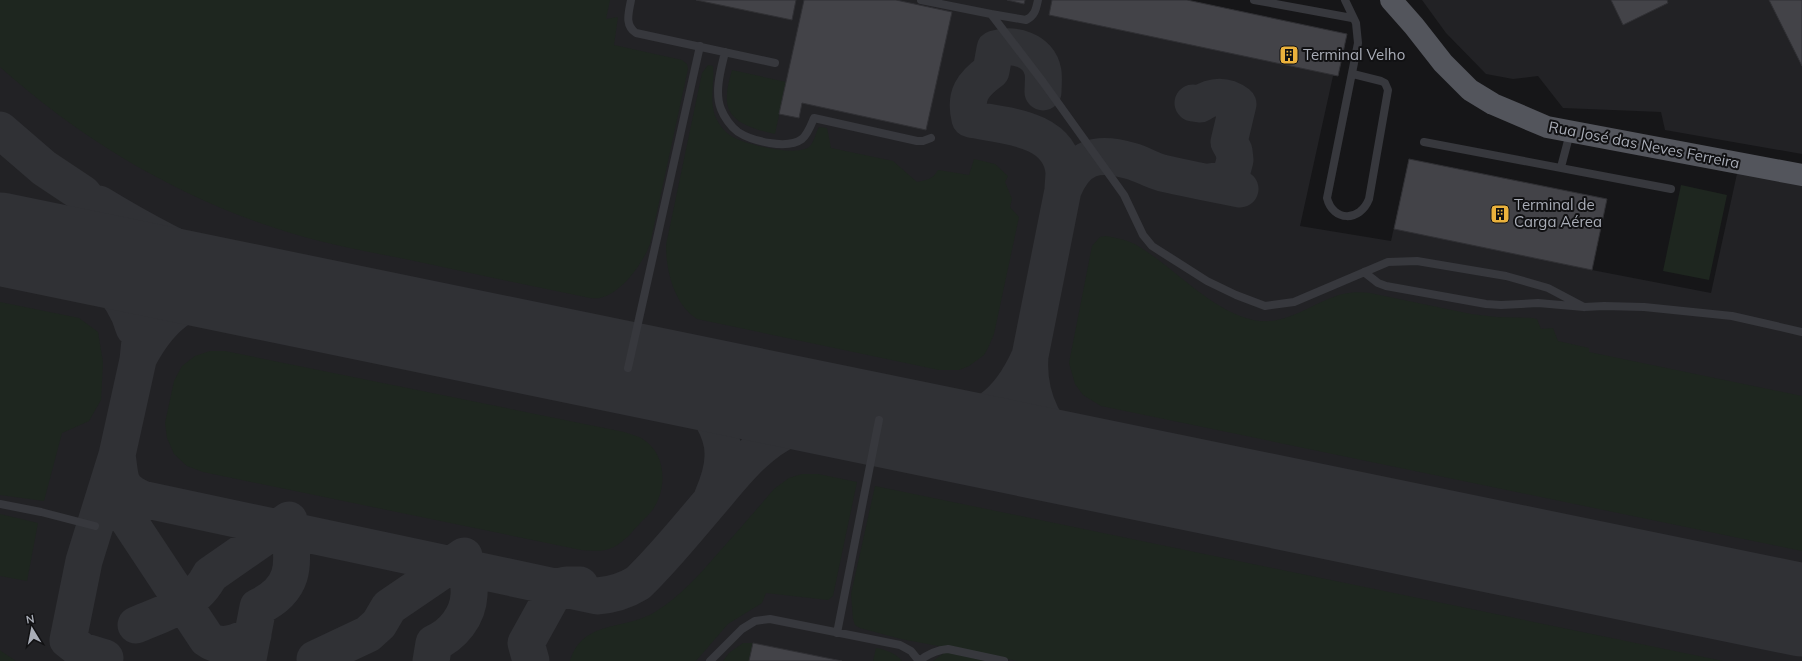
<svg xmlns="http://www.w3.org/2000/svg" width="1802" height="661" font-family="Mulish,sans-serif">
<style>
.built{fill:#222225}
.green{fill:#1e261f}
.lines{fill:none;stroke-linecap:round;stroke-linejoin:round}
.taxiway{stroke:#303135;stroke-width:37}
.runway{stroke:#303135;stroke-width:93}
.building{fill:#434348;stroke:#303034}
.lane{stroke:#37383d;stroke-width:8}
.primary{stroke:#53555c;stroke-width:22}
.labels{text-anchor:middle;stroke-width:4;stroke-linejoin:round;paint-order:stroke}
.poi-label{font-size:15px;fill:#a9adb7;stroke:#111113;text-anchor:start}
.street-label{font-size:15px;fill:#a9adb7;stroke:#111113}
</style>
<rect width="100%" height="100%" fill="#161618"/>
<path class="built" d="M0,0H1187L1347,34L1338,76H1333L1300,226L1391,241L1409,159L1607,199L1592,270L1711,293L1738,169L1802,181V661H0Z
M1422,0H1802V154L1665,130L1661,112L1563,108L1538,76L1513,79L1486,74L1446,33Z"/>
<path class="green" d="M0,0H610L606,19L618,17L614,45L682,60L687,64L688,69L650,244C643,263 623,291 603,297C599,299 594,298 590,298C530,286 470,273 410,260C365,251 319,243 275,228C174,195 79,138 0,67Z
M708,65L713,66C715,84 708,103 717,120C720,126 725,132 731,136C743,144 799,158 810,146C814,142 816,132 819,127L827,128L831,148L893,161L917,182C927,180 933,179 938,170L969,175L974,159L995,164L1008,176L1005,182L1012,199L1010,207L1019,217L994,334L988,348L984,355L969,366L959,370H939L697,319C674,304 666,271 666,245L702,73Z
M732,70L786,82L775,134C755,129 724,123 727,95C727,87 730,78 732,70Z
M1681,185L1727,195L1709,280L1663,271Z
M1106,236C1116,238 1129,240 1138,246C1175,268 1210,310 1253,320C1287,327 1312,302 1343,294C1352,292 1361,292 1370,293L1471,314L1496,317L1532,318L1537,319L1541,329L1553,328L1558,341L1589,348V352L1802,396V551L1101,406L1083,395L1075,384L1069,363L1092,246L1100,237Z
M0,302L79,318L98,332L103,362L101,400L89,421L62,433L44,501L0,495Z
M210,351H225L624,432C629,434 634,435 639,437C665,450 668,483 655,506C652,512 646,517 641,522C633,531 625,541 614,547C604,552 593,551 581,550L203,472L187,466L174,454L167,438L165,423L174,381L182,366L195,356Z
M802,474H818L857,482L833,596L828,600L766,593L762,603L728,624L696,661H570C583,619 624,631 655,612C681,596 700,574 719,552C738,531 756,510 774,489L789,478Z
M875,486L1723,661H1018L901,639L860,628L855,625L853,619L851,594Z
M0,514L38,523L27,581L0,576Z
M743,643H753L749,661H723L729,653Z
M876,648C886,650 896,653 902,661H873Z
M0,650L1,651L16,661H0Z
M944,653H949L986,661H933Z"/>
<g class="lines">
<path class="taxiway" d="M1043,92C1043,86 1044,78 1043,72C1039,50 1014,43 995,49L991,71C973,84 964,95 970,119C1004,126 1060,127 1064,172C1064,178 1063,184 1063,190L1030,356C1027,396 1045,439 1083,458C1095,463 1108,467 1121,470
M1193,103L1200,104C1213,95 1226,95 1238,104L1229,142L1234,151L1235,160L1231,175L1223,180L1209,182
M0,130L44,168L83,194L106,222L120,243L130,266L141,315V331L138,360L117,455L84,561L68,640L82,651L105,658
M1063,190C1077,156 1097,151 1131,161C1142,164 1151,170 1162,173C1188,179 1214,184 1240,189
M99,204C158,240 221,272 288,293C320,302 352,310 385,318
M54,250C91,266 122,286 134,328
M138,359C165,307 194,293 251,291
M642,371C656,377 672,381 685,389C706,402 724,432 723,456C723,471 718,484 712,498
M922,429C979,425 1007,408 1030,356
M117,455C121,479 117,487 142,499L597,596C612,595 625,591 638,583C664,558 687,529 711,501C734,474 757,443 791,428C815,417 843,418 869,418
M116,475L119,501L123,512L207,639C221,650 238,642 253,635
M136,625C164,613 196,604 210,575L289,520
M248,659L258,607C294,590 295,566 289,531
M315,659L368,634L379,624L389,607L464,556
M431,661L434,643C453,635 468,616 469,595C470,586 467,577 465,568
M531,661L526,643L557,587L566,585H580"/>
<path class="runway" d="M0,239L1802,610"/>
</g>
<path class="building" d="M696,0H796L792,20Z
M804,0H896L952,12L926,130L802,103L799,118L779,114Z
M1007,0H1025L1024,4Z
M1052,0H1187L1347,34L1338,76L1049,15Z
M1611,0H1667L1668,3L1623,25Z
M1769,0H1802V66Z
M1409,159L1607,199L1592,270L1394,229Z
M753,643L842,661H749Z"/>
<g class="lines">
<path class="lane" d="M631,0C629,12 624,25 636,33L775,63
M921,0L991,14L1043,82L1124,195L1143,235L1152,246L1207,281L1236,295L1265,306L1294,302L1388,262L1417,261L1506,276L1548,288L1584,307
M1254,0L1352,18
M1345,0L1356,23L1358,43L1327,198C1333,222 1360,222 1369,199L1388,90L1385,83L1381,81L1353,74
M991,14L1026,20C1035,16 1036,9 1038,0
M725,52C721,69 714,92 721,109C724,117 731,127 738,132C752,141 787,150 802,139C808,134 811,125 814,118L917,141H923L931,138
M1424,142L1671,189
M1561,167L1570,133
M1364,272L1378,283L1386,286L1486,304L1501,305L1538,303L1584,307L1604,306L1644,307L1732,316L1802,332
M628,368L700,46
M0,504L41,512L95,526
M837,633L879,420
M710,661L742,629L755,621L770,619L900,645L911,651L919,661
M919,661C928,654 936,650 948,649L1004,661"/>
<path class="primary" d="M1391,0L1414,26L1443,63L1470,90L1493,104L1547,127L1802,175"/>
</g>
<defs>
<symbol id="building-square" viewBox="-11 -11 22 22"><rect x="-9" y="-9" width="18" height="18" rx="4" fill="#eab13c" stroke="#111113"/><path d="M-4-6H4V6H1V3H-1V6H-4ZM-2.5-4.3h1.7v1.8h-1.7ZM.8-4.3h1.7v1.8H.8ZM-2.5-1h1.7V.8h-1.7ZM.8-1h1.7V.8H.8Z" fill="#111"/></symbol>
</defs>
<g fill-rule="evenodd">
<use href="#building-square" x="1278" y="44" width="22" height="22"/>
<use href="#building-square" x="1489" y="203" width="22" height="22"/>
</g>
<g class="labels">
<g class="poi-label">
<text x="1303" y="60">Terminal Velho</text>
<text x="1514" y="210">Terminal de<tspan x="1514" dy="17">Carga Aérea</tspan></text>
</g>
<g class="street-label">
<text transform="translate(1644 145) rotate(11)" y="5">Rua José das Neves Ferreira</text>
</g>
</g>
<g transform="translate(32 629) rotate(350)" stroke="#111113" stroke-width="3" paint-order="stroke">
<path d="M0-3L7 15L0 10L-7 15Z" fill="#a9adb7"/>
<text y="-6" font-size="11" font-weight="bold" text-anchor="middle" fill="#a9adb7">N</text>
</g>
</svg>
